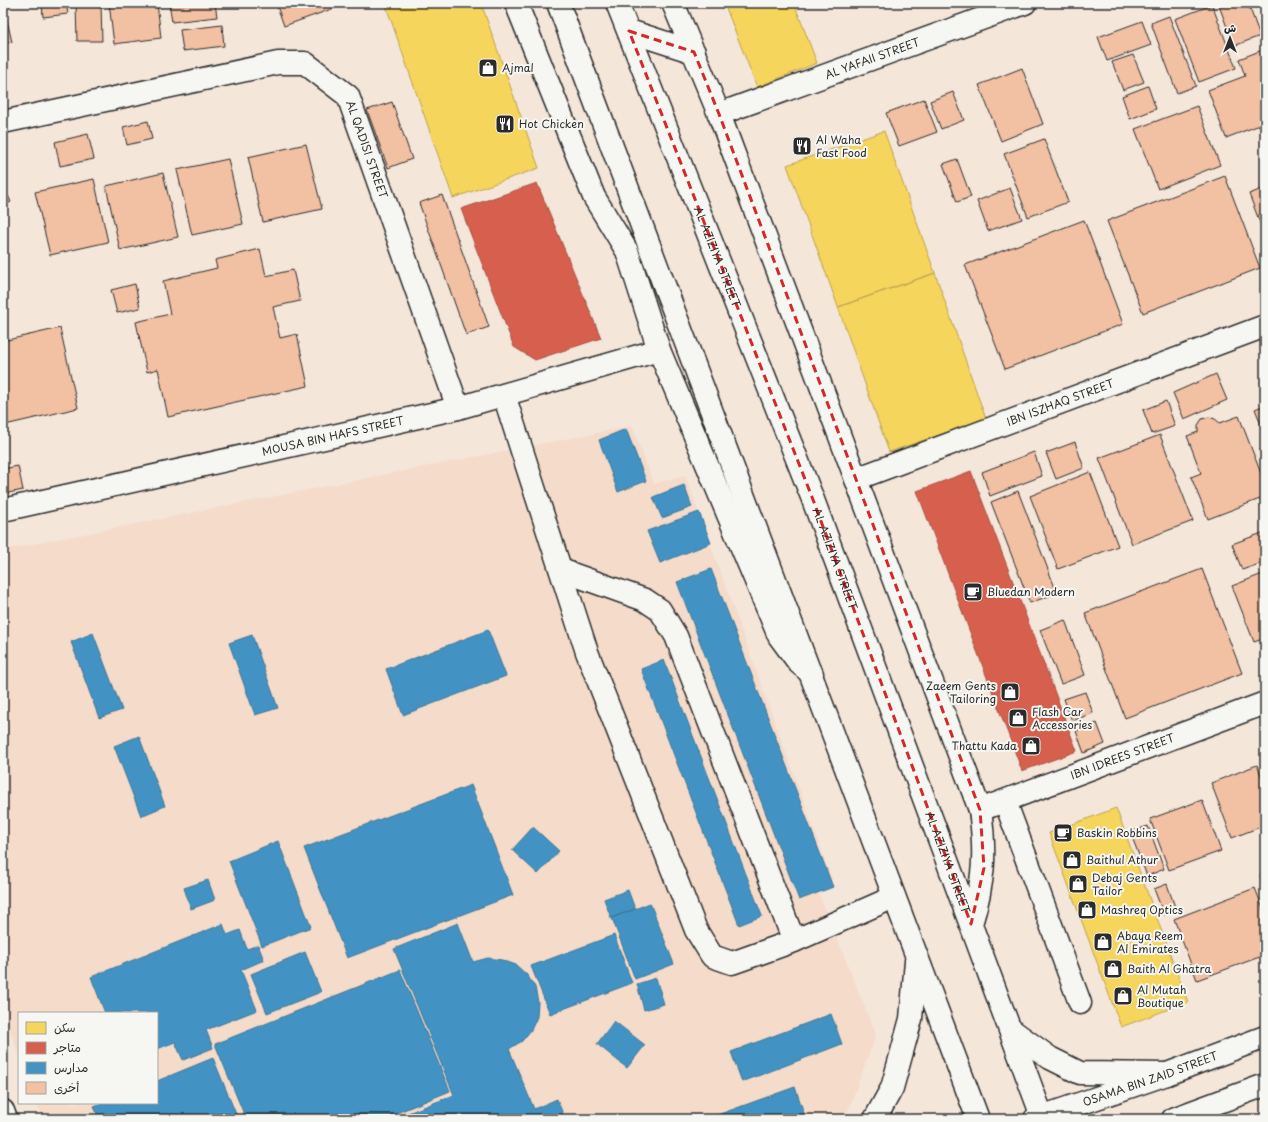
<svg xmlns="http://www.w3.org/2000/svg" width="1268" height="1122" font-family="'Playpen Sans','Playpen Sans Arabic',sans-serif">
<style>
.built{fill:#f4dbca}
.homes{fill:#f6d55c;stroke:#b9a24d}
.shops{fill:#d6604d;stroke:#a35043}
.schools{fill:#4393c3;stroke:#3c7495}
.building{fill:#f2c0a3;stroke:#2b2b2b}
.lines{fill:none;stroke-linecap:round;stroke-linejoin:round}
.minor-casing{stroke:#2b2b2b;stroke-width:25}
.major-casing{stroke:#2b2b2b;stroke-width:25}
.minor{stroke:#f6f6f2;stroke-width:22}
.major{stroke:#f6f6f2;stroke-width:22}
.marked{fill:none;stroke:#d62828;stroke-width:3;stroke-dasharray:8 5;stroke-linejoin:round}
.labels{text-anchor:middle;stroke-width:4;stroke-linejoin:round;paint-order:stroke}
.street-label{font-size:11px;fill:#2b2b2b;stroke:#f6f6f2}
.poi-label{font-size:11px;fill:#2b2b2b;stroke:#f6f6f2;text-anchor:start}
</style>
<rect width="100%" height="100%" fill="#f5e6da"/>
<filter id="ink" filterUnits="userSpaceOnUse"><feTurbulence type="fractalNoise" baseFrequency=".025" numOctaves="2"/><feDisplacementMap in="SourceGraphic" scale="8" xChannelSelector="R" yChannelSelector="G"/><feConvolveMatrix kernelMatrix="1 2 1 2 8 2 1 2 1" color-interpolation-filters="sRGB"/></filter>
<g filter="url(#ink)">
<path class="built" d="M632,426L654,484L685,475L832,879L816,887L876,1035L845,1119H43L37,1103H157V1013H19V1055L3,1011V550Z"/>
<path class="homes" d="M385,3H481L539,168L453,198Z
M724,3H794L817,63L757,87Z
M884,131L935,273L838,307L787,165Z
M935,273L986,419L889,452L838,307Z
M1116,808L1188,1002L1121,1027L1049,833Z"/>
<path class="shops" d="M537,183L601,338L535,360L514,347L461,209Z
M971,471L1077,751L1022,771L917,491Z"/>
<path class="schools" d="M626,429L646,481L618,492L599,440Z
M684,485L692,507L662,518L653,497Z
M699,512L711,543L660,563L647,531Z
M711,569L833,887L799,900L677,582Z
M488,630L506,676L403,715L386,669Z
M93,633L122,710L99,718L71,642Z
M252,635L278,708L255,715L229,643Z
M664,660L762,916L739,925L641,669Z
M139,736L165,806L141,816L114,746Z
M471,785L513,895L347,958L304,848Z
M533,827L559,851L538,874L512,850Z
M278,841L311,927L262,946L229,861Z
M208,880L215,900L191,909L184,888Z
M628,890L635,909L611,918L604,899Z
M650,903L674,964L635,979L612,918Z
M458,923L473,962L488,958L502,960L516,965L527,975L535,987L538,1002L537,1017L531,1030L522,1041L509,1049L534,1109L557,1099L565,1119H393L454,1095L394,949Z
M223,924L227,935L240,930L247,949L258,945L264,960L241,970L257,1010L206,1030L213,1048L183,1060L175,1042L157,1049V1013H105L91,977Z
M614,935L632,983L550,1014L531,966Z
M305,952L321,992L267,1013L251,974Z
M400,970L450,1091L382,1119H246L215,1044Z
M656,978L664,1004L644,1010L637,984Z
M831,1014L842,1044L742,1082L731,1052Z
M614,1021L645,1045L627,1068L597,1044Z
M213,1058L238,1119H99L94,1106L102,1103H157V1081Z
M795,1087L806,1119H709V1118Z"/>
<path class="building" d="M3,3L12,42L3,44Z
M42,3H66L68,14L43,17Z
M109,3H157L161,38L114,44Z
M169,3H215L217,17L172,22Z
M276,3H349L284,26Z
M1218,3H1248L1260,36L1234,46Z
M101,5L102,41H77L76,6Z
M1212,5L1236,68L1199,82L1175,19Z
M1169,16L1196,86L1177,93L1151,23Z
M1142,21L1151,45L1107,61L1098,37Z
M222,25L224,46L183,51L180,30Z
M1265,49V123L1226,138L1208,90L1245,76L1239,59Z
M1133,55L1144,82L1123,90L1112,62Z
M1022,68L1043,124L1001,141L979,85Z
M1148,86L1156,109L1130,119L1122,96Z
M953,92L964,120L941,129L930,101Z
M924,99L937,132L899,146L886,113Z
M392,102L412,159L388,168L367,110Z
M1197,106L1220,165L1158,189L1135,129Z
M148,121L152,139L127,145L123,127Z
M88,134L94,159L60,166L55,142Z
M1044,139L1068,202L1028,217L1004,154Z
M306,144L322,209L263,222L248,157Z
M228,159L243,224L192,235L177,170Z
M957,159L971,197L957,202L943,164Z
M163,173L178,237L120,250L106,186Z
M1225,176L1260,268L1143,313L1107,221Z
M94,179L108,242L50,255L35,192Z
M3,185L11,202L3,206Z
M1010,188L1022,219L988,231L977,201Z
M1265,188V236L1249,194Z
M442,195L489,327L466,335L419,203Z
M1084,220L1123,324L1005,369L965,265Z
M260,249L266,276L293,270L300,301L273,307L280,338L297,334L308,386L168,417L158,369L147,372L136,322L170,314L163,281L217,268L215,260Z
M135,284L140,308L117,313L111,290Z
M60,328L78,408L5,425L3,415V341Z
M1216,374L1227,400L1184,419L1173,393Z
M1166,401L1175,426L1152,434L1143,410Z
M1265,405V434L1255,409Z
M1239,416L1265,484V497L1208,519L1191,477L1201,473L1187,436L1198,432V425L1202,419L1209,417L1215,419L1220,423Z
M1160,435L1193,521L1132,544L1099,458Z
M1075,442L1084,468L1056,479L1046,453Z
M1265,448V463L1260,450Z
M1034,452L1042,476L990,496L982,472Z
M18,466L23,490L3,494V469Z
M1090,472L1118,546L1058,569L1030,496Z
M1018,491L1057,593L1030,603L991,502Z
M1265,532V562L1242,570L1232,544Z
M1202,569L1242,673L1125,718L1085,613Z
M1265,573V638L1254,642L1232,586Z
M1065,620L1085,675L1061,684L1040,630Z
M1085,692L1093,713L1072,721L1064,699Z
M1097,723L1105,744L1084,753L1076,731Z
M1257,765L1265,785V825L1232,838L1211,783Z
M1202,800L1221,851L1169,870L1150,819Z
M1148,826L1164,869L1147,876L1130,832Z
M1265,874V889L1260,875Z
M1167,884L1176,910L1164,915L1154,889Z
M1255,888L1265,914V955L1197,980L1174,919Z"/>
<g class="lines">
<defs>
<g id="minor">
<path d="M516,3L594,197L627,251L659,350L779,636L799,663L812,674"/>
<path d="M673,3L719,114L980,810C986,854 984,882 971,924"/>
<path id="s1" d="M719,114L1025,3"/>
<path id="s2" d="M3,122L278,63H305L348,96L458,408"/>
<path d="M504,395L587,652L696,930L712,956L732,963L794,941L894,897"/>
<path id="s3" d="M856,479L1265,326"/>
<path id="s4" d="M3,510L458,408L659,350"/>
<path d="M561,570L645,600L660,610L676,636L794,941"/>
<path d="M1005,801L1080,1003"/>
<path id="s5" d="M980,810L1265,703"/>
<path d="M3,1111L6,1119"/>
<path id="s6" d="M1035,1119L1167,1074L1265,1037"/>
<path d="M1173,1119L1265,1085"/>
</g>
<g id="major">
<path d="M558,3L978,1119"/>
<path id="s7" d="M617,3L812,497L1043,1119"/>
<path d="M629,31L694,52"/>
<path d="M1010,1029L1050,1058L1080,1073L1167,1074"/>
<path d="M875,1119L892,1088L911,1019L916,961"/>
</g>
</defs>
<use href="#minor" class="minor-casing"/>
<use href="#major" class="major-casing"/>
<use href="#minor" class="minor"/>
<use href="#major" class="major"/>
</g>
</g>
<path class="marked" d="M629,31L694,52L719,114L980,810L984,868L971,924L812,497Z"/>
<defs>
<symbol id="shop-square" viewBox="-11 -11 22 22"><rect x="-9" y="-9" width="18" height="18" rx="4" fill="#2b2b2b" stroke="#f6f6f2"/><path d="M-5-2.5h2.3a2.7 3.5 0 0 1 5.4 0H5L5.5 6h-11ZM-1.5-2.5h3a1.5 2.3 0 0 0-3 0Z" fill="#fff"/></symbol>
<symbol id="restaurant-square" viewBox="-11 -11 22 22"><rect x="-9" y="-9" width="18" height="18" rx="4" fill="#2b2b2b" stroke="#f6f6f2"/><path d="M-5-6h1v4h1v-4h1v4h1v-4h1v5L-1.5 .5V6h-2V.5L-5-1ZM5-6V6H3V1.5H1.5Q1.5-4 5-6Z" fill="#fff"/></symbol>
<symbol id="cafe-square" viewBox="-11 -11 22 22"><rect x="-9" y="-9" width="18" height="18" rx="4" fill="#2b2b2b" stroke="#f6f6f2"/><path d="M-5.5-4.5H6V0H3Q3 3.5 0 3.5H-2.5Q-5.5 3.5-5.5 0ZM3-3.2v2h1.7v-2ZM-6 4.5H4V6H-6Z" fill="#fff"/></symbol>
</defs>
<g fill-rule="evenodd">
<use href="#shop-square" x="477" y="57" width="22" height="22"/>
<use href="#restaurant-square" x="494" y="113" width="22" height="22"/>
<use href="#restaurant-square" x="791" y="135" width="22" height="22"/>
<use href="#cafe-square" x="962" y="581" width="22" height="22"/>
<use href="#shop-square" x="999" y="681" width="22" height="22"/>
<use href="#shop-square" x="1007" y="707" width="22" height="22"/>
<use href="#shop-square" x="1020" y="735" width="22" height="22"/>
<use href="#cafe-square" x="1052" y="822" width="22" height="22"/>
<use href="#shop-square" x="1061" y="849" width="22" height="22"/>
<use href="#shop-square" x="1067" y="873" width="22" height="22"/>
<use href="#shop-square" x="1076" y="899" width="22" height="22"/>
<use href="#shop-square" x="1092" y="931" width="22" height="22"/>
<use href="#shop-square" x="1102" y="958" width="22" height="22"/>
<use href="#shop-square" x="1112" y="985" width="22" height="22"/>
</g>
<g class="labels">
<g class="street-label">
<text dy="4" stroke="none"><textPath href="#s1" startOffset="163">AL YAFAII STREET</textPath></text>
<text dy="4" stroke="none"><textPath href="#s2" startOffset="419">AL QADISI STREET</textPath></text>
<text dy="4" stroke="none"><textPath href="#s7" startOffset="273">AL AZIZIYA STREET</textPath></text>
<text dy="4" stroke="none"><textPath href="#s3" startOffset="218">IBN ISZHAQ STREET</textPath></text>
<text dy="4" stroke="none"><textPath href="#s4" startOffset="338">MOUSA BIN HAFS STREET</textPath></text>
<text dy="4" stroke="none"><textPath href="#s7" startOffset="597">AL AZIZIYA STREET</textPath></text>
<text dy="4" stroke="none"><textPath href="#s5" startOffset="152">IBN IDREES STREET</textPath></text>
<text dy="4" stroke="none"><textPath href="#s7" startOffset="921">AL AZIZIYA STREET</textPath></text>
<text dy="4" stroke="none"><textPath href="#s6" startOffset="122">OSAMA BIN ZAID STREET</textPath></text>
</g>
<g class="poi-label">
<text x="502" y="72">Ajmal</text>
<text x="519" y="128">Hot Chicken</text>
<text x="816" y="144">Al Waha<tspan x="816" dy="13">Fast Food</tspan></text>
<text x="987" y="596">Bluedan Modern</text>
<text x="996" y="690" text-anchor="end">Zaeem Gents<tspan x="996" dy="13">Tailoring</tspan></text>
<text x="1032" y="716">Flash Car<tspan x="1032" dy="13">Accessories</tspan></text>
<text x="1017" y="750" text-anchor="end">Thattu Kada</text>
<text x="1077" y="837">Baskin Robbins</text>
<text x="1086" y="864">Baithul Athur</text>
<text x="1092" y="882">Debaj Gents<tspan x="1092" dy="13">Tailor</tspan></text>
<text x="1101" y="914">Mashreq Optics</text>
<text x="1117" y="940">Abaya Reem<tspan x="1117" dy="13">Al Emirates</tspan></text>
<text x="1127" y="973">Baith Al Ghatra</text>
<text x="1137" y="994">Al Mutah<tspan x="1137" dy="13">Boutique</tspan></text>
</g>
</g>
<rect width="1268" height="1122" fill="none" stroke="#f6f6f2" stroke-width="16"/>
<rect x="8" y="8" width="1252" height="1106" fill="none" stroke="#2b2b2b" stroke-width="1.5" filter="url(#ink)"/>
<rect x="18" y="1012" width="140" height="92" fill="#f6f6f2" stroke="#a5a5a2"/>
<rect x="26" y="1022" width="20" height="12" fill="#f6d55c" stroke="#a5a5a2"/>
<text x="54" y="1032" font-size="12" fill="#2b2b2b">سكن</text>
<rect x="26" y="1042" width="20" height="12" fill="#d6604d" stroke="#a5a5a2"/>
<text x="54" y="1052" font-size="12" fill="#2b2b2b">متاجر</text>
<rect x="26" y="1062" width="20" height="12" fill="#4393c3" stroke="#a5a5a2"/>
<text x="54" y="1072" font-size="12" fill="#2b2b2b">مدارس</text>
<rect x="26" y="1082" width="20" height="12" fill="#f2c0a3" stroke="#a5a5a2"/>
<text x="54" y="1092" font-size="12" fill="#2b2b2b">أخرى</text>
<g transform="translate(1230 38)" stroke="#f6f6f2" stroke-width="3" paint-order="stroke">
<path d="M0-3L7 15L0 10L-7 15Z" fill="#2b2b2b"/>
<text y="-6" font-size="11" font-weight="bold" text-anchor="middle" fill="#2b2b2b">ش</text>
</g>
</svg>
